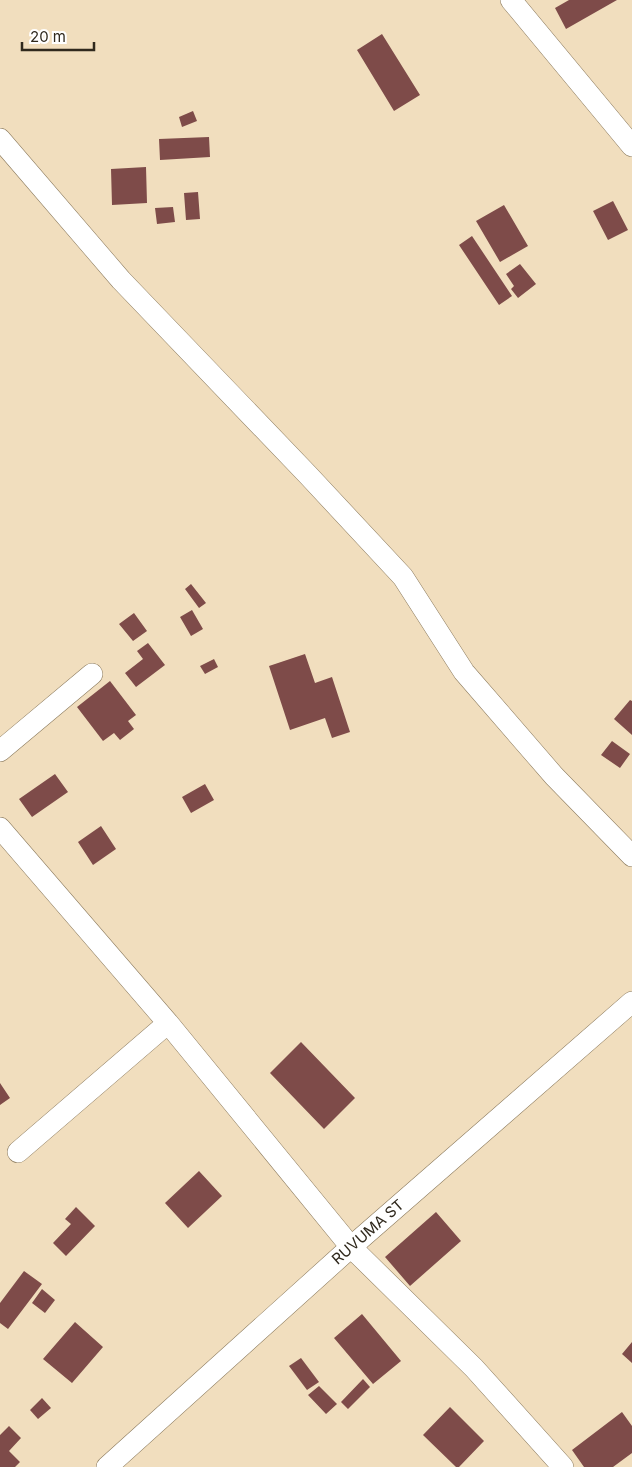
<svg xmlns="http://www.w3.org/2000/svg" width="632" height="1467" font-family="Inter,sans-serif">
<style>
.building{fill:#7e4b49}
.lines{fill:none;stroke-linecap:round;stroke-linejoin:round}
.street-casing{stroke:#8c7b5e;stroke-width:22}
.street{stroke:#fff;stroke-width:21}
.labels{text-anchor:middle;stroke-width:5;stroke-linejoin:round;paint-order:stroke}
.street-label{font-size:15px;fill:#30291d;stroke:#fff}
</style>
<rect width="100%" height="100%" fill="#f1debe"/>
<path class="building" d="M569,0H617L566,29L555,8Z
M382,34L420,95L394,111L357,50Z
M193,111L197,121L182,127L179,117Z
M209,137L210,157L160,160L159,139Z
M146,167L147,203L112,205L111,169Z
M198,192L200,219L186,220L184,193Z
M613,201L628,230L608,240L593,211Z
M504,205L528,246L500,262L476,221Z
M173,207L175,222L157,224L155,208Z
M472,236L512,296L499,305L459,245Z
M520,264L536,284L518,298L511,289L514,286L506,274Z
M191,584L206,603L199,608L185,589Z
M192,610L203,629L191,636L180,617Z
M134,613L147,631L133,641L119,624Z
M148,643L165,665L136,687L125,673L143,659L137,651Z
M305,654L315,683L332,677L350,732L332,738L325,718L290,730L269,666Z
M214,659L218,667L205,674L200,666Z
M110,681L136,715L128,721L134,729L120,740L114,733L103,741L77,707Z
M630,700L632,701V735L614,719Z
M612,741L630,754L620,768L601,755Z
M55,774L68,792L32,817L19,799Z
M205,784L214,800L191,813L182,797Z
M101,826L116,849L93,865L78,842Z
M301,1042L355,1098L324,1129L270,1073Z
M0,1083L10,1098L0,1105Z
M199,1171L222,1196L188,1228L165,1203Z
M76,1207L95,1226L66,1256L53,1243L71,1224L65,1219Z
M436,1212L461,1241L410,1286L385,1257Z
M24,1271L42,1284L8,1329L0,1323V1303Z
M42,1289L55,1300L45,1313L32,1303Z
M362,1314L401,1361L373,1384L334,1338Z
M75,1322L103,1347L72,1383L43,1359Z
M632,1342V1363L622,1354Z
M301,1358L319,1382L307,1390L289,1366Z
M363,1379L370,1387L348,1409L341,1402Z
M319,1386L337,1404L326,1414L308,1395Z
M42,1398L51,1408L38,1419L30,1410Z
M450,1407L484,1441L459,1467H456L423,1435Z
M622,1412L632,1426V1453L613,1467H584L572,1450Z
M9,1426L21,1438L9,1451L20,1462L15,1467H0V1435Z"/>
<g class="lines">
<defs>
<path id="street" d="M511,0L632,146
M0,139L121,280L308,475L403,577L464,672L554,776L632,856
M0,751L92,674
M0,828L168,1023L351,1247L474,1368L563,1467
M18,1152L168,1023
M107,1467L351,1247L632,1002"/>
</defs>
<use href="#street" class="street-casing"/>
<use href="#street" class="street"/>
</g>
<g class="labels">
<g class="street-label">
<text transform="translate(368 1232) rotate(-41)" y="5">RUVUMA ST</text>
</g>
</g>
<path d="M22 42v8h72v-8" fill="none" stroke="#30291d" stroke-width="2.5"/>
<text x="30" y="42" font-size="15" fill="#30291d" stroke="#ffffff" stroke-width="4" paint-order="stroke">20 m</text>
</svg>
